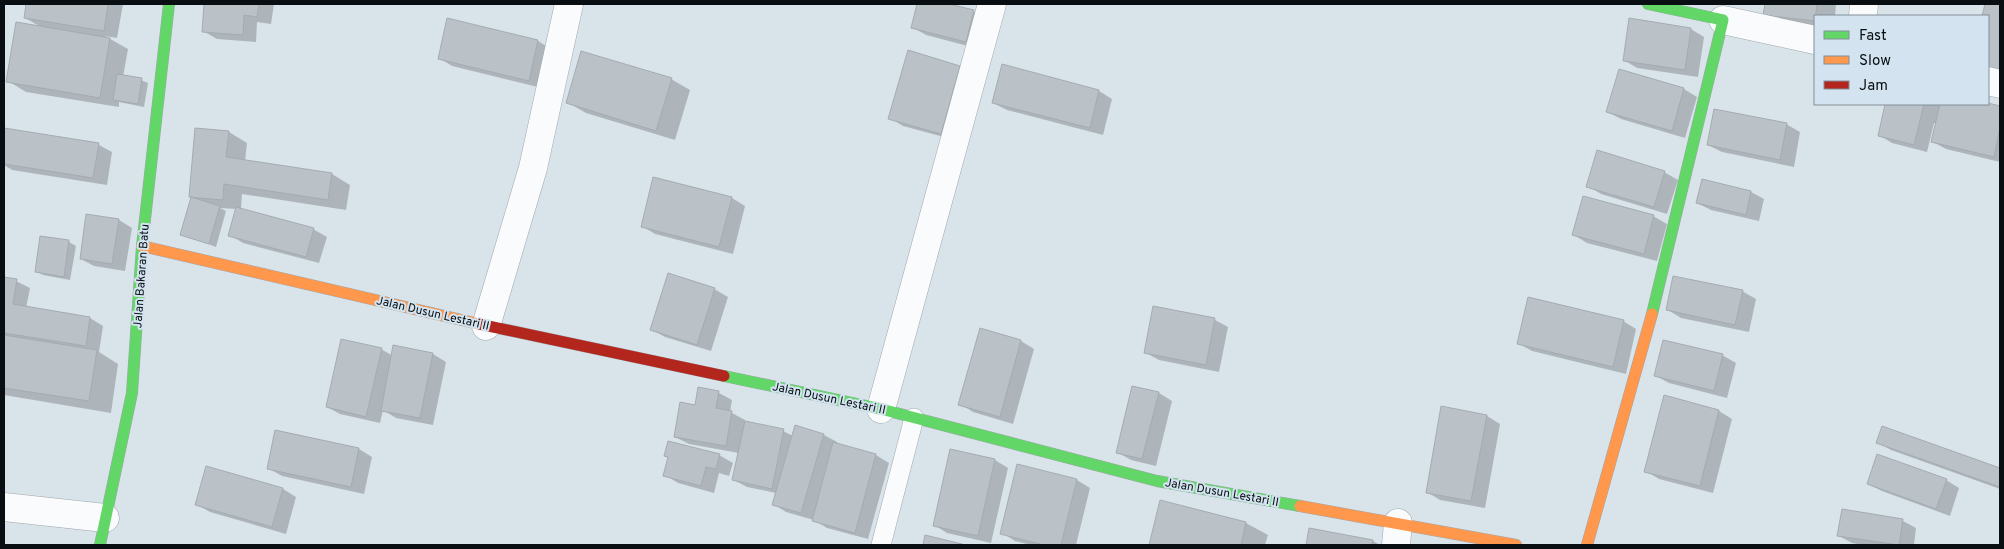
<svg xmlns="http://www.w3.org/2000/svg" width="2004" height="549" font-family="Overpass,sans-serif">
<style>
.shadow{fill:#0003}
.building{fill:#bac1c7;stroke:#a4acb1}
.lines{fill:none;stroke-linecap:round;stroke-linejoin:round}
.lane-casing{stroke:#9fa7ac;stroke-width:20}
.street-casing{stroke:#9fa7ac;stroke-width:29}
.fast-casing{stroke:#9fa7ac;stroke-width:12}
.slow-casing{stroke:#9fa7ac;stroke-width:12}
.jam-casing{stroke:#9fa7ac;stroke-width:12}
.lane{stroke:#f9fbfc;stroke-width:19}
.street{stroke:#f9fbfc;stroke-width:28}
.fast{stroke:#63d668;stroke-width:11}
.slow{stroke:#ff974d;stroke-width:11}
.jam{stroke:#b3261e;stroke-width:11}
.labels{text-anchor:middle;stroke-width:4;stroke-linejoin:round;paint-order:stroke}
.street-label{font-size:12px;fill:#080e11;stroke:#d3e4f0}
</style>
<rect width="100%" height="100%" fill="#d9e3ea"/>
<path class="shadow" d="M27,4H123L117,38L105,36L128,49L123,77L141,80L148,83L144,107L119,102V107L26,92L8,81L43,28L25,18Z
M206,4H274L271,24L257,22L256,42L217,39L203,31Z
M918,4H944L973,11L986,19L979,49L926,35L912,27Z
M1766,4H1836L1835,16H1815V29L1783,24L1765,14Z
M1986,4H2000V75L1988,72V16H1983Z
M448,19L538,41L551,49L542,88L452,66L439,58Z
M1691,29L1704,37L1698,77L1637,68L1624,60Z
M908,52L960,67L973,75L955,140L903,126L890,118Z
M1003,66L1099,91L1112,99L1103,135L1007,110L993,103Z
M1620,71L1684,89L1697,97L1685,138L1621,119L1608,112Z
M671,79L690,90L675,140L586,113L567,102Z
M1887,104H1985L2000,107V162L1946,149L1933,142L1937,124L1934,123L1927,152L1892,143L1879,135Z
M1786,124L1800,132L1794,167L1722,152L1708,145Z
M4,129L99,145L112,152L107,185L12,170L4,165Z
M229,132L247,143L245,161L332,174L350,185L346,210L242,194L241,209L313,229L327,237L319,263L243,243L230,235L237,209L220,208L226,211L216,247L181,234L192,197Z
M1664,172L1678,180L1667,214L1601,194L1588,186Z
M654,178L732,198L745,206L733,254L655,234L642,226Z
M1751,192L1764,199L1759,221L1711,210L1697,203Z
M1653,216L1667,224L1657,261L1587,243L1574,235Z
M119,220L132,228L125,271L94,266L81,259Z
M41,238L69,242L76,246L70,280L43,275L36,271Z
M4,278L16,281L30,288L26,308L90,318L103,326L99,352L118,364L111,413L4,395Z
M714,289L728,297L711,351L665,337L651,329Z
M1742,291L1756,299L1749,332L1681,318L1668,310Z
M1215,320L1228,327L1219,372L1159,360L1146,353Z
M1623,321L1636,329L1626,374L1532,351L1518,343Z
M1021,341L1034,349L1013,424L973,412L960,404Z
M381,349L393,356L433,354L446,362L433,425L396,418L383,410L380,423L340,414L327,407Z
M1722,355L1736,363L1727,398L1669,383L1656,376Z
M699,389L719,393L732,400L730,412L745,420V422L783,431L793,436L796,426L824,435L837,442V445L876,455L889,463L868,539L827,528L814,520L786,512L773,504L776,493L747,487L734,480L739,453L689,444L675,437L696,406Z
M1159,393L1172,401L1156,466L1131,460L1117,452Z
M1665,397L1719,411L1732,419L1713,493L1659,479L1646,471Z
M1442,408L1487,416L1500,424L1485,508L1440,500L1427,492Z
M1883,428L2000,469V489L1891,450L1877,442Z
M276,431L359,449L372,457L364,494L282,476L268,468Z
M719,455L733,463L729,476L719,473L714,493L678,483L665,475L669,458L665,456Z
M995,460L1008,468L991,543L947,533L934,525Z
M1077,480L1090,488L1076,545H1031L1015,541L1002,533Z
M1946,480L1959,488L1950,516L1882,491L1868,484Z
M283,489L296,497L286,534L210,512L196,504Z
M1161,502L1246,523L1268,535L1265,545H1150Z
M1903,521L1916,528L1914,545H1863L1852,543L1839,536Z
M1310,529L1373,541L1380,545H1307Z"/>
<path class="building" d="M26,4H108L104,31L24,18Z
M204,4H259L257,17L244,15L243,35L202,32Z
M917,4H949L974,10L966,42L911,28Z
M1765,4H1817L1815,21L1763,15Z
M1985,4H2000V72L1988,68V16H1982Z
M447,18L538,40L529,81L438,59Z
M1629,18L1691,28L1685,70L1623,61Z
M16,22L110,38L100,98L6,82Z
M908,50L960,66L941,134L888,119Z
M581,51L672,78L656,131L566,103Z
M1002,64L1099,90L1090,128L992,103Z
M1619,69L1684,88L1672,131L1606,112Z
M117,74L142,78L138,104L113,100Z
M1988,103L2000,106V128L1994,157L1931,142L1940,104Z
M1885,104H1924L1914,145L1878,136Z
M1714,109L1787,123L1780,160L1707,145Z
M4,128L99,143L93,178L4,164Z
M195,128L229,131L226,157L332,173L328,200L224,184L223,200L189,197Z
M1597,150L1665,171L1654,207L1586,187Z
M653,177L732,197L719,247L641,227Z
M1702,179L1751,191L1746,215L1696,203Z
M1583,196L1654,215L1644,254L1572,235Z
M191,197L220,206L209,244L180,235Z
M236,207L314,228L306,257L228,236Z
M86,214L119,219L112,264L80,259Z
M40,236L69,240L64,277L35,272Z
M668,273L715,288L697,345L650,330Z
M1673,276L1743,290L1735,325L1666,310Z
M4,277L17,279L13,304L90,317L86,346L4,333Z
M1528,297L1624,320L1613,367L1517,344Z
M1153,306L1215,318L1206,365L1144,353Z
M980,328L1021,340L1000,417L958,405Z
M4,335L97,350L89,401L4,388Z
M341,339L382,348L366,417L326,407Z
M1663,340L1723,354L1714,391L1654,376Z
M393,345L433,353L420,418L381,411Z
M1132,386L1159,392L1142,459L1116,453Z
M698,387L719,391L716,408L732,411L726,446L674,437L680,402L695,405Z
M1664,395L1719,410L1700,486L1644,472Z
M1441,406L1487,415L1471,501L1426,493Z
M745,421L784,429L772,489L732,480Z
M795,425L824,434L801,513L772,505Z
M1882,426L2000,468V487L1876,443Z
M275,430L359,448L351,487L267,469Z
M668,441L720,454L716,469L706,467L701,486L663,476L668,457L664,456Z
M833,442L876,454L855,533L812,521Z
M950,449L995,459L978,536L933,526Z
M1877,454L1947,479L1936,509L1867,484Z
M1017,464L1077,479L1061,545H1044L1000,534Z
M206,466L283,488L272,527L195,505Z
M1160,500L1246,522L1241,545H1149Z
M1842,509L1903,519L1899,545L1837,536Z
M1309,528L1373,540L1372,545H1306Z
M925,535L966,545H923Z"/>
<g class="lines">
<defs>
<path id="lane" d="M881,545L914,418"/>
<path id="street" d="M1863,16L1864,4
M1723,20L1815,40
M1988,81L2000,84
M486,326L533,168L569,4
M881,409L992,4
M4,507L105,518
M1396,545L1398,523"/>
<path id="fast" d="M1648,4L1723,20L1652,314
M724,376L881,409L1157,481L1300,506
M100,545L132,393L142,246L169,4"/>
<path id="slow" d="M142,246L479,324
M1300,506L1516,545
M1587,545L1652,314"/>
<path id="jam" d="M479,324L724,376"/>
</defs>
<use href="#lane" class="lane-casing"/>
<use href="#street" class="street-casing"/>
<use href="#fast" class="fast-casing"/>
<use href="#slow" class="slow-casing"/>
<use href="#jam" class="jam-casing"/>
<use href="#lane" class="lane"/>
<use href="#street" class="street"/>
<use href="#fast" class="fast"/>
<use href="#slow" class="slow"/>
<use href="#jam" class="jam"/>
</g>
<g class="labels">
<g class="street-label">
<text transform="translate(141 276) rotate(-86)" y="4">Jalan Bakaran Batu</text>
<text transform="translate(433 313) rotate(13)" y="4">Jalan Dusun Lestari II</text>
<text transform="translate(829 398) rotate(12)" y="4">Jalan Dusun Lestari II</text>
<text transform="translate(1222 492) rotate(10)" y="4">Jalan Dusun Lestari II</text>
</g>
</g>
<rect width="2004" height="549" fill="none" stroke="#080e11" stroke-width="10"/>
<rect x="1814" y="15" width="175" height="90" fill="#d3e4f0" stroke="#828e97"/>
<rect x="1824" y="31" width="25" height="8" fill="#63d668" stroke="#828e97"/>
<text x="1859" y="40" font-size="15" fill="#080e11">Fast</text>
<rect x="1824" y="56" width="25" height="8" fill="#ff974d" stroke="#828e97"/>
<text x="1859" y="65" font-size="15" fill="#080e11">Slow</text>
<rect x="1824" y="81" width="25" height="8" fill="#b3261e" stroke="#828e97"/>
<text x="1859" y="90" font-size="15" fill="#080e11">Jam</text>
</svg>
